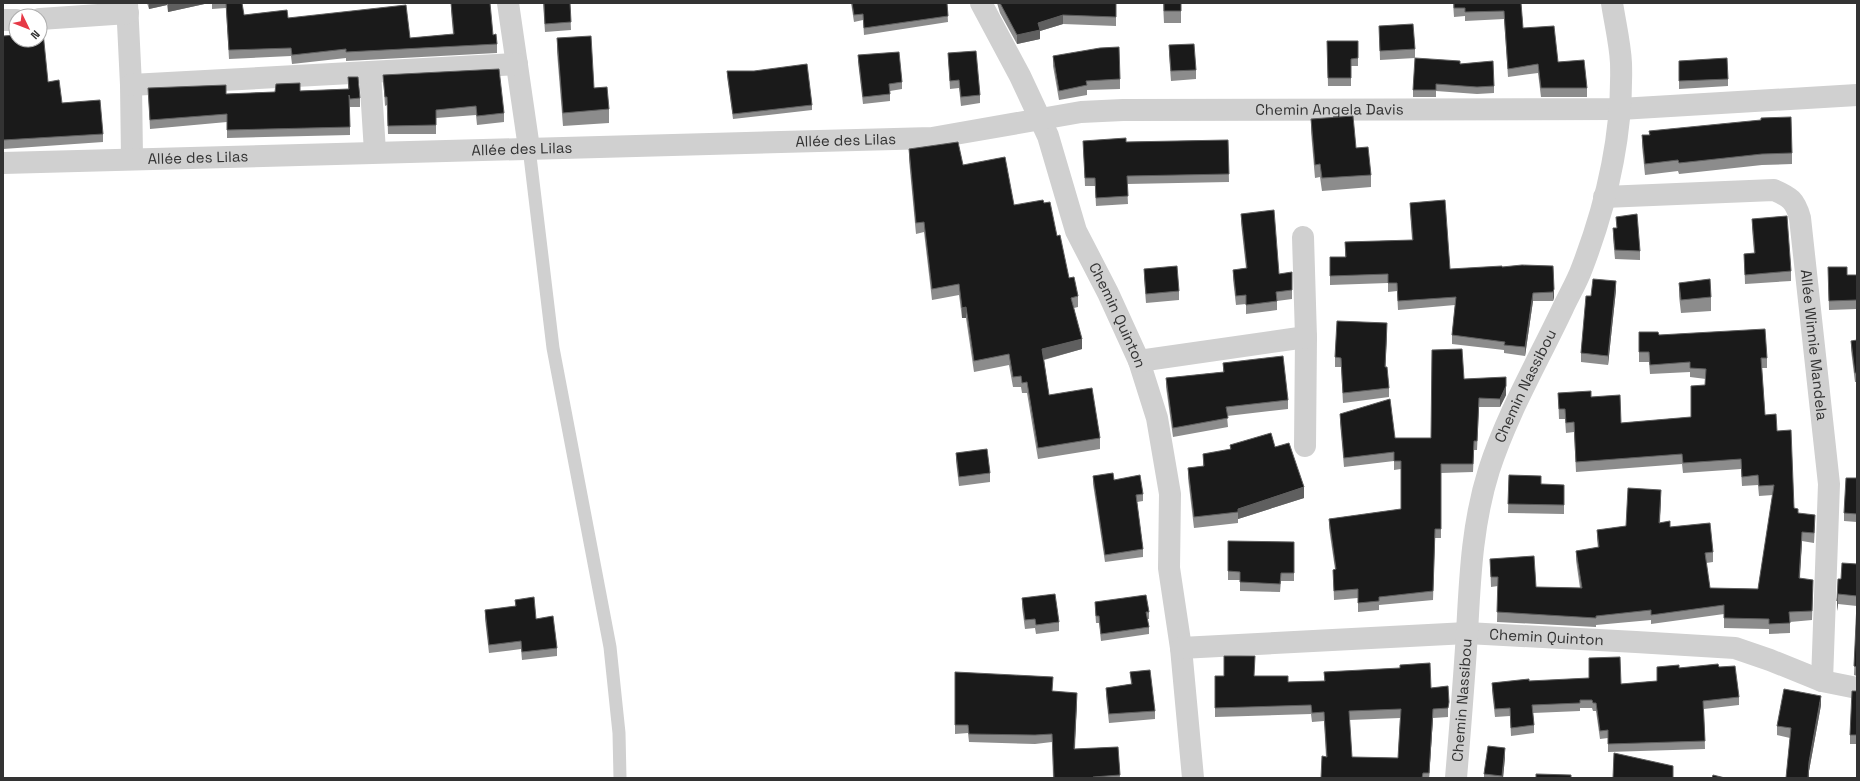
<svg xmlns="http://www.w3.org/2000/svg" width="1860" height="781" font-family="'Space Grotesk',sans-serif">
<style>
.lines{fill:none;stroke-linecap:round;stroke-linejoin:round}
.service{stroke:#d0d0d0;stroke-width:13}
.minor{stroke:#d0d0d0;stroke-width:22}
.wall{fill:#8c8c8c;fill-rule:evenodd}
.shaded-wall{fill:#5f5f5f}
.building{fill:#1a1a1a;stroke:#5f5f5f;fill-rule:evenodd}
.labels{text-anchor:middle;stroke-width:4;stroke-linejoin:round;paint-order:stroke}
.street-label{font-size:15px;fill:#333;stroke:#fff}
</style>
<rect width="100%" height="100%" fill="#fff"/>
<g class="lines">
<path class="service" d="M529,148L553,348L610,647L619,733L620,778"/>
<g class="minor">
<path d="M127,3L131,85L132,158"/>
<path d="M508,3L529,148"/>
<path id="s1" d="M981,3L1020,76L1048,136L1076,231L1108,293L1139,361L1157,418L1170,494L1169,568L1181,648L1193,778"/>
<path d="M40,19L128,13"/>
<path d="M3,20H16"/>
<path d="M370,72L375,152"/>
<path d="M131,85L517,64"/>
<path id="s2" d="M3,163L932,138L1081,112L1123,110L1620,109L1857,95"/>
<path id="s3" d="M1604,197L1774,190C1790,197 1795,200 1800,218L1829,484L1822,681"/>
<path d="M1303,237L1306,337L1305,446"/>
<path d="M1139,361L1306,337"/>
<path id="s4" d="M1181,648L1467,633L1636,642L1735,648L1770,660L1822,681L1857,688"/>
<path id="s5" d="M1456,778C1460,730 1464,681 1467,633C1470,577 1472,524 1489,470C1507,414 1538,361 1563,308C1569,295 1577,282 1582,268C1607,203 1623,133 1621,63C1620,43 1615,23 1612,3"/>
</g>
</g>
<path class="wall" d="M147,3H209L168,12L167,5L149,9Z
M212,3H242L244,15L288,18L410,38L453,34L451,11V3L493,35L497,44V53L346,61V58L292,64L291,56L229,59L226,8L212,9Z
M543,3H570L571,30L545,32Z
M851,3H947L948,22L864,35L863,20L854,22Z
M997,3H1116V26L1063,24L1040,31V39L1017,44L1000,13Z
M1163,3H1181V23H1164Z
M1453,3H1521L1523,28L1558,62L1587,88V97H1541L1538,73L1508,77L1504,19L1465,21V16L1454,17Z
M1649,3H1718L1649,4Z
M1379,26L1415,49V58L1380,60Z
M3,36L48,82L62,103L103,134V142L3,149Z
M557,38L609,109V123L563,126L557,52Z
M1327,41H1358V66H1351V86H1328Z
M1169,45L1196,70V79L1171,81L1169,55Z
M948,53L980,95V103L961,106L959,88L950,89Z
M858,55L902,82V89L890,91V101L863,104L858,62Z
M1053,56L1120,79V89L1087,90V95L1059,100L1053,66Z
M1679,61L1728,79V86L1679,89Z
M1460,64L1494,86V93L1477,94L1436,91V97H1413V90Z
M727,71L812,105V110L733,119L727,76Z
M383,75L504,113V122L477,125L476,115L436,118V134H388L387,105L385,106Z
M348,77L360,98V107H350V135L227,138V122L150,129L148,88L226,94L348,89Z
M1311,119L1356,148L1371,175V187L1322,191L1320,177L1315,178L1311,132Z
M1649,131L1792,153V164L1762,165L1679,174L1678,171L1645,175L1642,146V135H1649Z
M1228,140L1229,182L1127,184L1128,204L1096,206L1095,186H1085L1083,141L1126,142Z
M909,149L963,165L1014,205L1044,203L1057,236L1069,278L1078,296V307L1074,308L1082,349L1044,360L1049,395L1100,438V449L1038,459L1027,393H1022L1021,387H1013L1009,365L974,372L966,318H962L959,295L932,300L924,232L916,234L909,160Z
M1410,203L1450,269L1553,266L1554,297L1553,301H1533L1525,356L1504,353V350L1452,344V335L1455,305L1398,310L1397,291L1388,292V283L1330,285V257H1345V242L1412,240L1410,211Z
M1241,214L1279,274L1292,290V299L1277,301V310L1246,314V304L1236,305L1233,279V270L1246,268L1241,223Z
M1616,217L1640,251V260L1615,259L1613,238V228H1617Z
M1752,219L1791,271V281L1745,284L1744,254L1754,253L1752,228Z
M1828,267L1847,275H1857V309L1829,310Z
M1144,269L1179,291V300L1146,303L1144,278Z
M1679,283L1711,297V311L1681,313L1679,296Z
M1616,290L1608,365L1581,362V353L1591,296Z
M1387,332L1385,367L1389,388V397L1343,403L1341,367H1335V357Z
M1639,332L1659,335L1767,358V368H1762L1765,415L1777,431L1794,508L1798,513L1815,525L1814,543L1802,541L1800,578L1813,589L1812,620L1790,622V633L1769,634V629L1724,628V614L1651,624V620L1596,625V627L1497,622L1498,586L1491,587L1490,559L1536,587L1580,588L1576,560V551L1598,548L1597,539V530L1626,526L1661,499L1660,523L1670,527L1713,552V562L1706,563L1710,588L1758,589L1773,495L1759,496L1758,485L1742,486L1741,469L1683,473L1682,464L1576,472L1574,432L1566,433L1565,419H1559L1558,393L1591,397L1621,423L1691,417L1705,385L1706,379L1690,377V372L1650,374L1649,362H1639Z
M1857,340V382H1855L1851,350V341Z
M1223,363L1288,400V409L1227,416L1228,427L1173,437L1166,387V378L1223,372Z
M1464,379L1506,395L1500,407H1479L1477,450H1474L1473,472L1441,473V538H1435L1433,600L1379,605V610L1358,612V598L1334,600L1333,570L1335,569L1329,528V519L1401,509V469L1394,470V461L1344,467L1340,423V414L1395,438H1431Z
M1230,445L1275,447L1304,498L1238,519V523L1194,528L1188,478V468L1203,466V454L1230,450Z
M956,453L990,473V482L959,486L956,461Z
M1509,475L1541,484L1564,485V514L1508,513Z
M1093,476L1143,494V501L1137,502L1143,549V557L1105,562L1093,484Z
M1857,478V522L1844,521V513Z
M1228,541L1294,542V581H1281L1280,592L1240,591V580H1228Z
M1857,564V676L1854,675L1857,606L1838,604L1837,611V601L1841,579Z
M1022,598L1059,622V631L1036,634L1035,628L1025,629L1022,607Z
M515,600L536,619L557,648V656L522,660L521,649L489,653L485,619V610L515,607Z
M1095,602L1149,612V619H1147L1149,627V634L1101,641L1099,623H1096L1095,609Z
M1719,667L1739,697V705L1704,709L1705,749L1608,752V738L1600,739L1596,711H1593L1592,708H1580V711L1533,713L1534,725V733L1511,736L1510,716L1495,717L1492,691V683L1529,681L1621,684L1657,681L1679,668Z
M955,672L1052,691L1077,701L1075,749L1118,747L1120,778H1053L1052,742L1035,744L969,742L968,733L955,734Z
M1130,672L1155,711V719L1109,723L1106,696V688L1131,684Z
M1324,672L1431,688L1448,686V717L1433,718L1429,778H1321L1326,757L1324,721L1312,722L1311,714L1215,717V676H1255L1288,682L1324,681ZM1400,718L1398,758L1352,757L1349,720Z
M1857,691V744H1850V735Z
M1821,705L1809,771V778H1786L1790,738L1777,735V726Z
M1505,757L1503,778H1484V774Z"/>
<path class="shaded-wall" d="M149,3H167V5L149,9Z
M168,3H209L168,12Z
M1063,15V24L1040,31V39L1017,44V35L1038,23Z
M1616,281V290L1608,365V356Z
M1554,289V297L1553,301V292Z
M1533,293V301L1525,356V347Z
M966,307V318H962V308Z
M1387,323V332L1385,376V367Z
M1082,339V349L1042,360V349Z
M1506,377V395L1500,407V399Z
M1304,487V498L1238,519V509Z
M1661,490V499L1659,533V523Z
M1802,532V541L1799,588V578Z
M1838,594V604L1837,611V601Z
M1077,693V701L1074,758V749Z
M1821,696V705L1809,771V778H1808L1809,762Z
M1433,709V718L1429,778V773Z
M1505,748V757L1503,778H1502Z"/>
<path class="building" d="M226,3H242L244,15L287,10L288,18L406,5L410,38L454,34L451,3H490L493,35L496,34L497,44L346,52V49L292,55L291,48L229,50Z
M544,3H570L571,22L545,24Z
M852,3H947L948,16L864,28L863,14L854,15Z
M1000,3H1116V17L1063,15L1038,23L1040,30L1017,35Z
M1164,3H1181V11H1164Z
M1454,3H1521L1523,28L1554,26L1558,62L1584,60L1587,88H1541L1538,64L1508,69L1504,11L1465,12V8H1454Z
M1413,24L1415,49L1380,51L1379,26Z
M40,32H43L48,82L59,80L62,103L100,100L103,134L3,140V36L16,35V40H40Z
M591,36L594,88L607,87L609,109L563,113L557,38Z
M1327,41H1358V58L1351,59V78H1328Z
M1194,44L1196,70L1171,71L1169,45Z
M1119,47L1120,79L1086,81L1087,85L1059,91L1053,56L1100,48Z
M976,51L980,95L961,97L959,80L950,81L948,53Z
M899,52L902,82L889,84L890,94L863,97L858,55Z
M1415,58L1460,61V64L1493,61L1494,86L1477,87L1436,84V90H1413Z
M1727,58L1728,79L1679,81V61Z
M807,64L812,105L733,114L727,71H754Z
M499,69L504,113L477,116L476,106L436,110V125L388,126L387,97H385L383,75Z
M348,77H358L360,98L350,99L349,95L350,127L227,130V114L150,120L148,88L226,85V94L275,92L276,84L300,83V91L349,89Z
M1353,116L1356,148L1368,147L1371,175L1322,178L1320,164L1315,165L1311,119Z
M1791,117L1792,153L1762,154L1679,163L1678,160L1645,164L1642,135H1650L1649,131L1761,120V118Z
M1126,138V142L1228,140L1229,174L1127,176L1128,196L1096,198L1095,178H1085L1083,141Z
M958,142L963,165L1005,157L1014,205L1043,200L1044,203L1050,202L1057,236L1060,235L1069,278L1074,277L1078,296L1071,298L1082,339L1042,349L1049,395L1092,388L1100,438L1038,448L1027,382L1022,383L1021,376L1013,377L1009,354L974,361L966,307L962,308L959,284L932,289L924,222L916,223L909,149Z
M1445,200L1450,269L1502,266V267L1522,265L1553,266L1554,289L1553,292L1533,293L1525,347L1504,345L1505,342L1452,335L1456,297L1398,301L1397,283H1388V274L1330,276V257H1346L1345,242L1413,240L1410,203Z
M1274,210L1279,274L1292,272V290L1276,292L1277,301L1246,305V295L1236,296L1233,270L1247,268L1241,214Z
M1637,214L1640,251L1615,250L1613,228H1617L1616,217Z
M1787,216L1791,271L1745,275L1744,254L1755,253L1752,219Z
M1177,266L1179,291L1146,294L1144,269Z
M1828,267H1847V275H1857V300L1829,301Z
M1593,279L1616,281L1608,356L1581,353L1586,296H1591Z
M1710,279L1711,297L1681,300L1679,283Z
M1337,321L1387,323L1385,367H1387L1389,388L1343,393L1341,358L1335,357Z
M1765,329L1767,358H1761L1765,415L1776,414L1777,431L1791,430L1794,508L1798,509V513L1815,515L1814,533L1802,532L1799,578L1813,580L1812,611L1789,612L1790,623L1769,624V619L1724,618V605L1651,615V610L1596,616V618L1497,612L1498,577H1491L1490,559L1534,556L1536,587L1582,588L1576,551L1599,547L1597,530L1626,526L1628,488L1661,490L1659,523L1670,521V527L1710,523L1713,552L1705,553L1710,588L1758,589L1774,485L1759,486L1758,475L1742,477L1741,459L1683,463L1682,454L1576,462L1574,422L1566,423L1565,409H1559L1558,393L1591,391V397L1620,395L1621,423L1691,417V386L1705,385L1706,369L1690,368V362L1650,365L1649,352H1639V332H1658L1659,335Z
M1857,340V373H1855L1851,341Z
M1462,349L1464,379L1506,377V386L1500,399L1479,398L1477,441H1474L1473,464H1441V529H1435L1433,591L1379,597V601L1358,603V589L1334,591L1333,570L1336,569L1329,519L1401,509V461H1394V452L1344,458L1340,414L1390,399L1395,438H1431L1432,350Z
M1283,356L1288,400L1226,407L1228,418L1173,428L1166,378L1224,372L1223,363Z
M1271,433L1275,447L1289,443L1304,487L1238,509V512L1194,517L1188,468L1204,466L1203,454L1231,449L1230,445Z
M987,449L990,473L959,477L956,453Z
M1113,473L1114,480L1140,475L1143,494L1136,495L1143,549L1105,555L1093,476Z
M1509,475L1541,476V484L1564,485V505L1508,504Z
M1846,478H1857V514L1844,513Z
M1228,541L1294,542V573H1281L1280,584L1240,582V572L1228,571Z
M1842,563L1857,564V596L1838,594L1837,601L1838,579H1841Z
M1055,594L1059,622L1036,625L1035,619L1025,620L1022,598Z
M1146,595L1149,612H1146L1149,627L1101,634L1099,616H1096L1095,602Z
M534,597L536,619L553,616L557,648L522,652L521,641L489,645L485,610L516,606L515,600Z
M1857,603V667L1854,666Z
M1224,656H1255L1254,676H1288V682L1325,681L1324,672L1400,668V665L1430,663L1431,688L1448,686L1449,702L1448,708L1433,709L1429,773H1423L1422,778H1321L1322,756L1327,757L1324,712L1312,713L1311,705L1215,708V676H1224ZM1401,709L1398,758L1352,757L1349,711Z
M1620,657L1621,684L1657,681V667L1679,665V668L1718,664L1719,667L1735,666L1739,697L1703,701L1705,741L1608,744V730L1600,731L1596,703H1593L1592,700H1580V703L1532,705L1534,725L1511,728L1510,708L1495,709L1492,683L1529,679V681L1589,678V658Z
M1150,670L1155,711L1109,714L1106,688L1132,684L1130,672Z
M955,672L1053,677L1052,691L1077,693L1074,749L1118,747L1120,775L1093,777V778H1054L1052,734L1035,735L969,734L968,725H955Z
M1784,689L1821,696L1809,762L1808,778H1786L1791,728L1777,726Z
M1852,691H1857V735H1850Z
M1488,746L1505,748L1502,776L1484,774Z
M1614,753L1673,766V778H1613Z
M1536,774L1571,775V778H1536Z
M1713,775L1725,778H1712Z"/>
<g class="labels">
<g class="street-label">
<text dy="5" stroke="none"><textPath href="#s2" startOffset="1329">Chemin Angela Davis</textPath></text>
<text dy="5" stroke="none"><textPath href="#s2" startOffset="843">Allée des Lilas</textPath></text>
<text dy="5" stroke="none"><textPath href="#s2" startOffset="519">Allée des Lilas</textPath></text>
<text dy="5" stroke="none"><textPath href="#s2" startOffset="195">Allée des Lilas</textPath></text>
<text dy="5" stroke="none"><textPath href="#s1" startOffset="342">Chemin Quinton</textPath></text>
<text dy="5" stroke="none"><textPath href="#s3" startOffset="338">Allée Winnie Mandela</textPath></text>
<text dy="5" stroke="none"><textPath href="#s5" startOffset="402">Chemin Nassibou</textPath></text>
<text dy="5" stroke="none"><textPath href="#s4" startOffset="366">Chemin Quinton</textPath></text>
<text dy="5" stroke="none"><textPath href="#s5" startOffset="78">Chemin Nassibou</textPath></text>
</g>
</g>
<rect width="1860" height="781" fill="none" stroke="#333333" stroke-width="8"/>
<g transform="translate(28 28) rotate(133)"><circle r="19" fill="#ffffff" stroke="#adadad"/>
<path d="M0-3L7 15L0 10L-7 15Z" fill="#e63946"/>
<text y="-6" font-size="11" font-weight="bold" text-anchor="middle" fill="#333333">N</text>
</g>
</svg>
